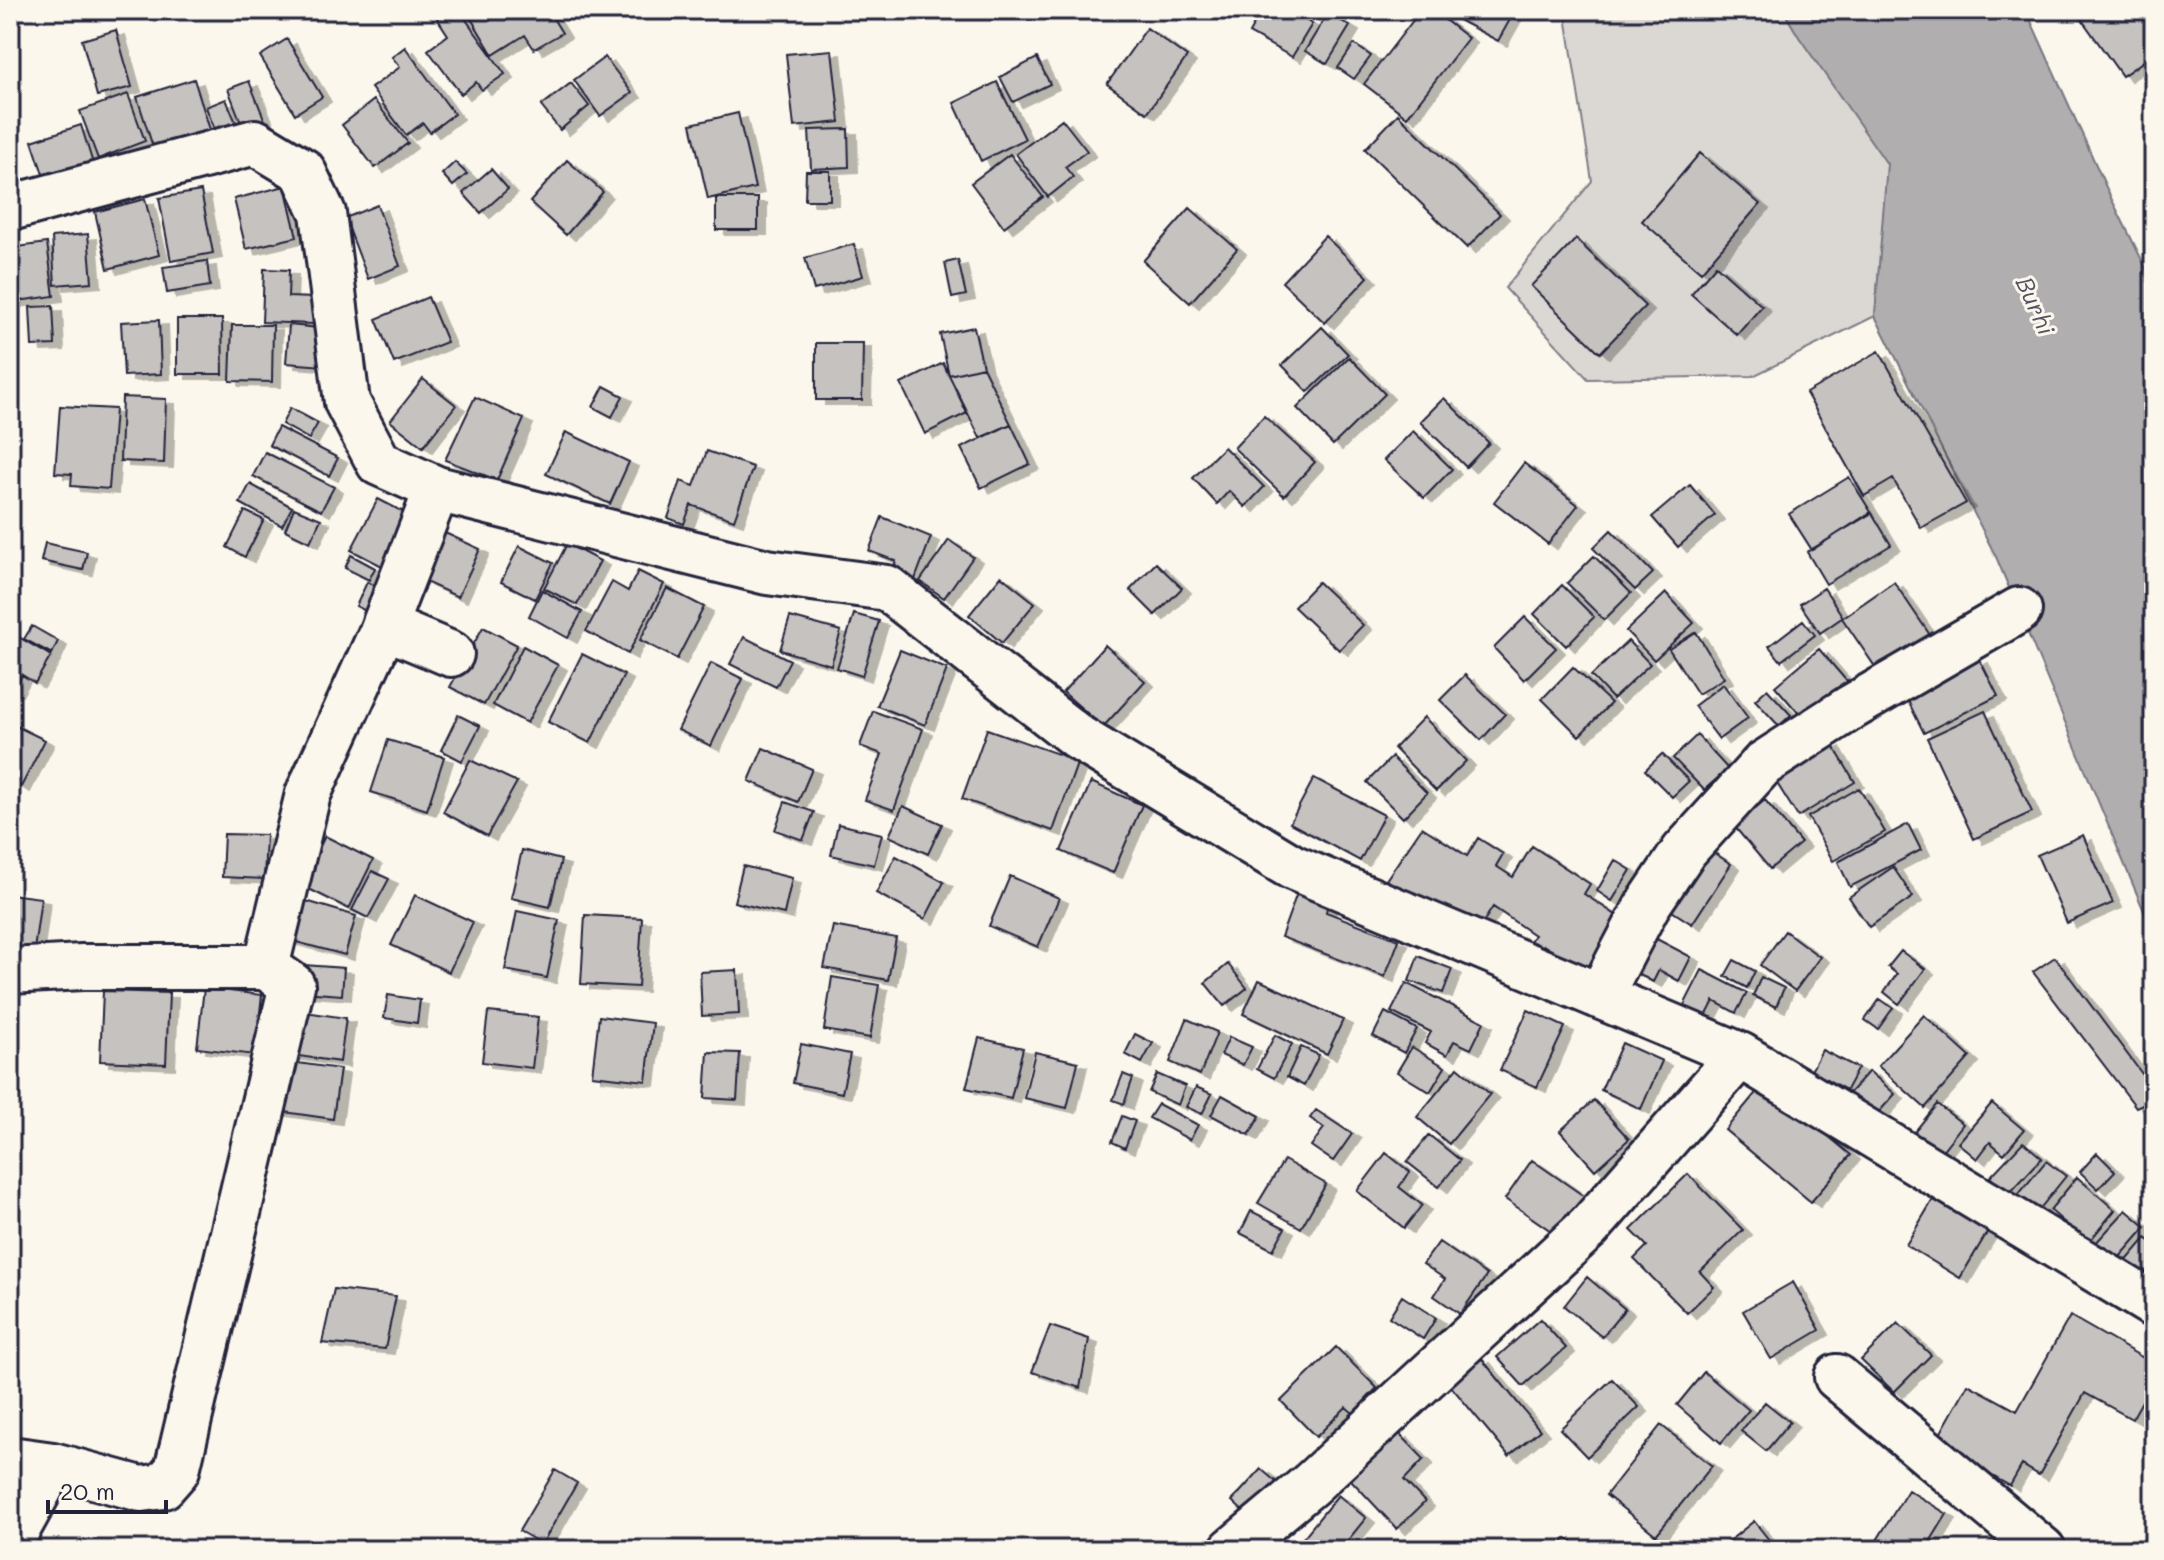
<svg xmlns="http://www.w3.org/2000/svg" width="2164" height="1560" font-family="Mali,sans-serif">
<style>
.green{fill:#dbd8d3;stroke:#7e7d87;stroke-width:2}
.water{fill:#b1aeb0;stroke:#787681;stroke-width:2}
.building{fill:#c6c2c0;stroke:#22223b;stroke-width:2;filter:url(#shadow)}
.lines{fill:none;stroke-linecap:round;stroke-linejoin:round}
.minor-casing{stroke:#22223b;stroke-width:50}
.minor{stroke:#fbf7ec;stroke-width:44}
.labels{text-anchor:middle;stroke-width:6;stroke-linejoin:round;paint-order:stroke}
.water-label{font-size:24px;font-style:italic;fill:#545364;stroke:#fbf7ec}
</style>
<defs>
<filter id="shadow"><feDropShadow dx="9" dy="5" stdDeviation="0" flood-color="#0004"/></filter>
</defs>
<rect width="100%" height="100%" fill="#fbf7ec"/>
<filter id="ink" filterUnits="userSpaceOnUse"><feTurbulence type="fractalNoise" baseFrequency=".0125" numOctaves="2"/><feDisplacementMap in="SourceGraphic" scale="16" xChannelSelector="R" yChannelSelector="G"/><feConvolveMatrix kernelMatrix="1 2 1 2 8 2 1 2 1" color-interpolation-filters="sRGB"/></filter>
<g filter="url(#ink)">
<path class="green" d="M1565,10H1783L1799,37L1888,164L1875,316L1753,376L1588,379L1505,288L1592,181Z"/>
<path class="water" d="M1783,10H2026L2110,196L2154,284V935L1997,559L1875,316L1887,164L1799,37Z"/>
<path class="building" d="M449,10H459L505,74L482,90L476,82L461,94L428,50L448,35L437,18Z
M477,10H548L562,33L534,49L525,35L493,55L469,15Z
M1262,10H1289L1312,24L1292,57L1249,33Z
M1421,10H1432L1468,38L1407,117L1364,84Z
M1457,10H1501L1512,16L1498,41L1453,17Z
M2075,10H2154V54L2122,76Z
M1328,13L1350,26L1327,64L1305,51Z
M1147,28L1187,57L1147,113L1107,84Z
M116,30L132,87L97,96L82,40Z
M287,39L322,97L295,114L260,56Z
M1354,44L1371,56L1354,79L1338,68Z
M405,47L454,114L430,132L423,123L406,135L371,88L400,67L392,57Z
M832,50L840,122L794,127L786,54Z
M605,57L632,93L600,116L574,80Z
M1037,58L1050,84L1013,102L1000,77Z
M194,79L210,130L153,147L137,97Z
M249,81L265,121L244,130L228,89Z
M997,82L1025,139L981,161L954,103Z
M571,83L589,106L560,130L541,106Z
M128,94L145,141L98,159L80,111Z
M226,99L240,132L219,140L206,107Z
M374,100L408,143L375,168L342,125Z
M738,113L755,188L708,199L691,124Z
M1398,114L1500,214L1467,248L1365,149Z
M1062,119L1087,151L1065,167L1073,177L1048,197L1016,154Z
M81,125L95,170L47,186L32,141Z
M848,129L849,167L811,169L809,130Z
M1700,153L1760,204L1701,272L1642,221Z
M1010,154L1043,197L1004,227L971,183Z
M567,160L603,192L566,235L530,202Z
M455,162L467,174L453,186L442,174Z
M491,169L508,189L481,213L463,193Z
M806,171H830V200H805Z
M285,186L297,237L246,249L234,199Z
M201,191L213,253L171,261L159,198Z
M716,198H758V230H716Z
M145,199L159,255L108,269L95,212Z
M377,205L400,266L368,279L345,218Z
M1190,208L1237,249L1190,303L1143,261Z
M88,234L92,282L55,285L52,237Z
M1325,236L1368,277L1325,323L1282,282Z
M1576,239L1645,306L1600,353L1531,286Z
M47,243L54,296L10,302V248Z
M854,244L863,276L814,290L805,258Z
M958,260L966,295L952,298L945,263Z
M207,261L210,286L167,293L163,267Z
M1716,265L1762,306L1737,335L1691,294Z
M264,269L289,270L288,297L315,298L314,324L262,322Z
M428,297L447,342L394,363L376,319Z
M53,306L55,345L32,346L30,307Z
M177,319H222L223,374H177Z
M159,320L161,374L124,376L121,322Z
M232,325H273L272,382L230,381Z
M289,325L328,329L324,366L286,363Z
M974,327L983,367L949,375L940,334Z
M1322,327L1348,354L1308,392L1282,365Z
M816,343H863L862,400H816Z
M1879,351L1966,503L1921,528L1893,479L1864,496L1806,393Z
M1349,357L1385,394L1333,445L1297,408Z
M943,363L967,413L925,434L901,384Z
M983,367L1011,424L980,438L949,375Z
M423,379L456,405L423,447L390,421Z
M604,386L623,396L612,417L593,407Z
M122,397L166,399L164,463L120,461Z
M475,397L524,419L497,480L445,460Z
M1444,398L1489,443L1466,467L1420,422Z
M60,406L115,409L109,489L71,486L72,474L55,473Z
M290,408L318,423L309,439L282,424Z
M1264,416L1315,462L1284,496L1234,448Z
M1011,424L1030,464L981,488L961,448Z
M278,427L338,458L329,476L269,445Z
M1413,431L1452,469L1424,498L1384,460Z
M566,432L629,462L610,504L546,474Z
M1224,447L1264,487L1245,507L1229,491L1217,504L1193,478Z
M707,451L753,467L734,520L691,505L684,524L668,518L681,481L694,486Z
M265,452L334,487L321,511L253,476Z
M1524,463L1578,505L1548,544L1494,502Z
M1849,477L1871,512L1812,550L1789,514Z
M250,484L292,507L282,526L240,503Z
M1690,485L1715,515L1678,547L1652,517Z
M378,499L413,517L386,568L351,550Z
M294,508L321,519L310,542L285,530Z
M245,511L264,520L245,557L227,547Z
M1872,513L1891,545L1826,584L1807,552Z
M882,517L931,537L914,582L891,573L896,561L869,551Z
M1611,530L1653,573L1635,590L1593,548Z
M445,533L480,549L458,597L423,581Z
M949,540L973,557L944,598L920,581Z
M45,543L87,552L83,570L41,561Z
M567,544L600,561L577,605L544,588Z
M519,546L553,563L535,599L501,582Z
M351,555L375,568L369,580L345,568Z
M1594,556L1631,593L1604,620L1567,583Z
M1156,563L1182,588L1155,615L1130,590Z
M638,571L664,584L628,654L586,631L612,582L628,591Z
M1001,576L1035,603L1002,643L969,615Z
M367,582L389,593L377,617L356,606Z
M1318,582L1363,625L1339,650L1294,607Z
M1894,582L1932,638L1880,674L1842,618Z
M1562,585L1594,617L1566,646L1534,614Z
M667,588L704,607L677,659L640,640Z
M1824,588L1843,617L1820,633L1800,604Z
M542,590L582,612L568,638L529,616Z
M1666,593L1694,623L1654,660L1626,631Z
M854,614L879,621L862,676L837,668Z
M790,617L841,631L831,665L780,650Z
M1525,617L1556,648L1524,680L1494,648Z
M1803,620L1815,635L1781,661L1769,646Z
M32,626L58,641L52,654L24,639Z
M483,627L517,645L484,705L450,687Z
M10,632L51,656L35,683L22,675L13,691L10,690Z
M1696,632L1724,678L1698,694L1669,649Z
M744,637L790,660L776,687L730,664Z
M1628,641L1650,664L1613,699L1591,676Z
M1105,645L1145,681L1103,727L1063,692Z
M523,646L558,665L527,723L493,705Z
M1819,649L1850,685L1806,722L1775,686Z
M900,650L947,669L925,725L877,706Z
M582,654L624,675L590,743L548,722Z
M1979,658L1998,696L1924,733L1905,695Z
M711,663L743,679L711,746L678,730Z
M1573,667L1611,703L1579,736L1542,699Z
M1465,675L1505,714L1481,740L1440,700Z
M1723,684L1748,718L1719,739L1694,706Z
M1767,689L1791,715L1779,726L1755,700Z
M873,711L923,729L894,810L865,800L882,754L860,746Z
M1985,711L2032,812L1974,839L1927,738Z
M458,715L480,726L462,761L441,750Z
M1424,717L1466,761L1436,791L1394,748Z
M10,723L45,740L21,787L10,781Z
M987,729L1078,761L1053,831L962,799Z
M1697,735L1728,769L1704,790L1673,758Z
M388,740L444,757L427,810L371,792Z
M1831,742L1855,782L1798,817L1773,777Z
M763,748L812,769L798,802L749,781Z
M1662,754L1689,781L1672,797L1645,770Z
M1392,757L1427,793L1403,818L1367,782Z
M470,760L517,782L487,836L443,812Z
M1314,778L1384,815L1360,861L1290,823Z
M1091,782L1142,805L1113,873L1061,851Z
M1859,788L1885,832L1833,861L1808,817Z
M1765,800L1801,843L1770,869L1734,826Z
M785,802L814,812L803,840L775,830Z
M903,806L942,824L928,854L889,836Z
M838,824L882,834L874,865L831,855Z
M1908,824L1921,850L1850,887L1838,862Z
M1422,827L1467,856L1478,838L1503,854L1496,866L1513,877L1532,846L1590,884L1584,894L1622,919L1587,973L1543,945L1537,955L1526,947L1534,935L1493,907L1480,927L1458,913L1451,923L1386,880Z
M224,834L266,835L264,879L222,877Z
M2083,835L2113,903L2067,923L2037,855Z
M325,836L373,860L349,909L301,885Z
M1699,843L1731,864L1692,924L1661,904Z
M522,850L561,860L550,907L511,898Z
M896,856L944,882L925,919L876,893Z
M1615,860L1631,870L1612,901L1597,891Z
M743,866L792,878L784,914L734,902Z
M1893,867L1913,897L1869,927L1849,897Z
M372,871L389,879L368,918L352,910Z
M1010,876L1059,898L1038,947L989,926Z
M1297,893L1328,904L1326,912L1399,940L1385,977L1281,937Z
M10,894L41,898L33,958L10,955Z
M415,895L473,922L449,972L391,945Z
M296,898L356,916L345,955L285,939Z
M517,911L559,920L547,978L505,970Z
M585,915L642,918L638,987L581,984Z
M833,926L896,938L888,980L824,968Z
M1785,931L1820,957L1795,991L1760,965Z
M1651,936L1691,957L1679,981L1659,970L1653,982L1633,971Z
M1901,951L1925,969L1899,1004L1884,992L1897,974L1888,967Z
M1418,956L1452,969L1443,993L1409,981Z
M2055,957L2154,1090V1099L2136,1107L2033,972Z
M1734,960L1755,971L1747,988L1725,976Z
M1228,964L1247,988L1224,1006L1205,983Z
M304,965L344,968L342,995L302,992Z
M737,970L739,1014L702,1016L700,972Z
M1702,970L1747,993L1736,1013L1714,1001L1701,1026L1679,1015Z
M832,977L879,985L870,1038L824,1030Z
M1761,977L1784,988L1776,1007L1753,996Z
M1259,980L1343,1020L1327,1054L1243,1014Z
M1406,983L1484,1022L1471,1049L1454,1041L1447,1055L1425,1043L1431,1032L1391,1012Z
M204,988L262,995L255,1055L197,1048Z
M103,991L169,993L166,1064L100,1061Z
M388,995L420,1000L417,1023L384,1018Z
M1880,999L1893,1008L1878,1029L1865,1020Z
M292,1010L346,1018L340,1062L285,1054Z
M1528,1010L1565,1027L1537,1087L1500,1070Z
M488,1012L538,1017L532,1068L482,1062Z
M1385,1012L1417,1029L1404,1053L1373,1036Z
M1924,1015L1970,1057L1925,1108L1878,1066Z
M599,1016L653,1023L646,1081L592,1075Z
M1187,1019L1217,1032L1200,1075L1170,1062Z
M1135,1034L1153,1043L1142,1063L1125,1054Z
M1275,1035L1292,1044L1274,1078L1257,1069Z
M1229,1037L1252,1047L1243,1065L1221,1055Z
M979,1038L1023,1048L1011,1098L966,1088Z
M1622,1043L1662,1061L1641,1109L1601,1090Z
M801,1044L850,1054L842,1093L793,1083Z
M1301,1047L1319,1055L1304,1086L1287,1077Z
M1412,1047L1445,1067L1430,1092L1397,1072Z
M1822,1050L1858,1068L1846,1090L1811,1071Z
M708,1052L740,1053L737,1100L705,1098Z
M1035,1052L1078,1062L1067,1108L1024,1098Z
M284,1061L340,1069L333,1119L277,1111Z
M1458,1067L1490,1094L1449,1144L1417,1117Z
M1869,1071L1895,1094L1870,1122L1844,1099Z
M1123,1074L1133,1078L1124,1104L1113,1100Z
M1157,1074L1185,1086L1178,1105L1149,1092Z
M1764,1083L1851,1155L1811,1202L1725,1130Z
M1196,1087L1212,1094L1202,1114L1186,1107Z
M1222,1095L1260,1116L1249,1135L1211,1115Z
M1594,1100L1629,1139L1595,1170L1560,1131Z
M1992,1103L2024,1130L2004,1154L1990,1142L1977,1159L1958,1143Z
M1158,1104L1198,1125L1190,1140L1149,1118Z
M1937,1104L1963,1124L1938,1156L1912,1135Z
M1316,1110L1352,1134L1333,1161L1311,1146L1324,1128L1310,1118Z
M1122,1116L1135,1121L1125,1148L1112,1142Z
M1429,1135L1460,1160L1439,1187L1407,1162Z
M2023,1142L2042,1158L2008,1195L1990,1177Z
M1386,1153L1410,1172L1399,1187L1422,1205L1404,1228L1357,1191Z
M2097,1153L2115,1171L2098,1189L2080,1172Z
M1284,1160L1326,1184L1301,1228L1258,1203Z
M1532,1160L1591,1201L1578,1220L1568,1213L1554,1233L1505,1199Z
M2046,1161L2066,1176L2034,1216L2014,1200Z
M1688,1174L1743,1230L1700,1272L1714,1287L1687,1313L1634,1259L1647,1246L1631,1230Z
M2077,1177L2115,1210L2088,1243L2050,1210Z
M1934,1198L1988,1231L1960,1278L1906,1245Z
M2126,1210L2146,1227L2113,1265L2093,1246Z
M1251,1211L1285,1228L1273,1250L1240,1233Z
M2146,1238L2154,1244V1291L2123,1265Z
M1439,1242L1487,1275L1460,1314L1434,1296L1445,1279L1423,1264Z
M1587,1277L1625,1309L1602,1337L1564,1306Z
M1793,1282L1820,1330L1771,1359L1743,1311Z
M334,1289L396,1296L385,1349L322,1343Z
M1402,1296L1436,1318L1423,1339L1389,1317Z
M2070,1316L2154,1364V1380L2132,1419L2085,1393L2039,1475L2022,1465L2010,1486L1935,1443L1968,1384L2017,1411Z
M1540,1319L1566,1348L1523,1386L1497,1357Z
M1898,1323L1931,1355L1894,1392L1861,1360Z
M1050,1326L1089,1339L1080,1388L1032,1372Z
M1336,1347L1377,1388L1353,1413L1346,1407L1316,1437L1281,1401Z
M1481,1358L1540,1430L1509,1456L1449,1384Z
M1704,1372L1749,1410L1721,1443L1677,1405Z
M1612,1379L1639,1407L1587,1457L1560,1429Z
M1765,1402L1790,1422L1766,1451L1741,1431Z
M1661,1425L1712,1466L1656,1535L1606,1495Z
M1399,1433L1424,1459L1404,1480L1425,1502L1397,1529L1351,1480Z
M1261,1469L1281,1486L1252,1520L1232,1501Z
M555,1470L577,1483L542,1544L519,1531Z
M1908,1490L1947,1514L1925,1550H1881L1874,1545Z
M1338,1495L1366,1518L1340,1550H1318L1303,1538Z
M1754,1521L1777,1550H1718Z
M1566,1538L1587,1550H1559Z"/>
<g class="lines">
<defs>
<path id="minor" d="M10,208L255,142L303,171L323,213L347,402L379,463L437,489L767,572L887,588L1079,738L1292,867L1740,1055L2154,1305
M384,626L451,654
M10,971L82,967H266L308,794L381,634L437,489
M1600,996L1647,906L1684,851L1763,764L1850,708L2019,610
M1837,1377L2043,1550
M10,1459L53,1465
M10,1543L53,1465L141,1489L163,1486L177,1470L292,985L266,967
M1232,1550L1311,1484L1589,1227L1740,1055"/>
</defs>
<use href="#minor" class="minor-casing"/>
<use href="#minor" class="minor"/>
</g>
</g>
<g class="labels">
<g class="water-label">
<text transform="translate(2035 306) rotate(66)" y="8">Burhi</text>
</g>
</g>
<rect width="2164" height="1560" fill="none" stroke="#fbf7ec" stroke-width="40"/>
<rect x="20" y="20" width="2124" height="1520" fill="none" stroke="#22223b" stroke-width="3" filter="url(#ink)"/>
<path d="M48 1500v12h118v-12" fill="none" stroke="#22223b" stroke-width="4"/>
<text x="60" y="1500" font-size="24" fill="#22223b" stroke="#fbf7ec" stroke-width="6" paint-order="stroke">20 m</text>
</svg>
